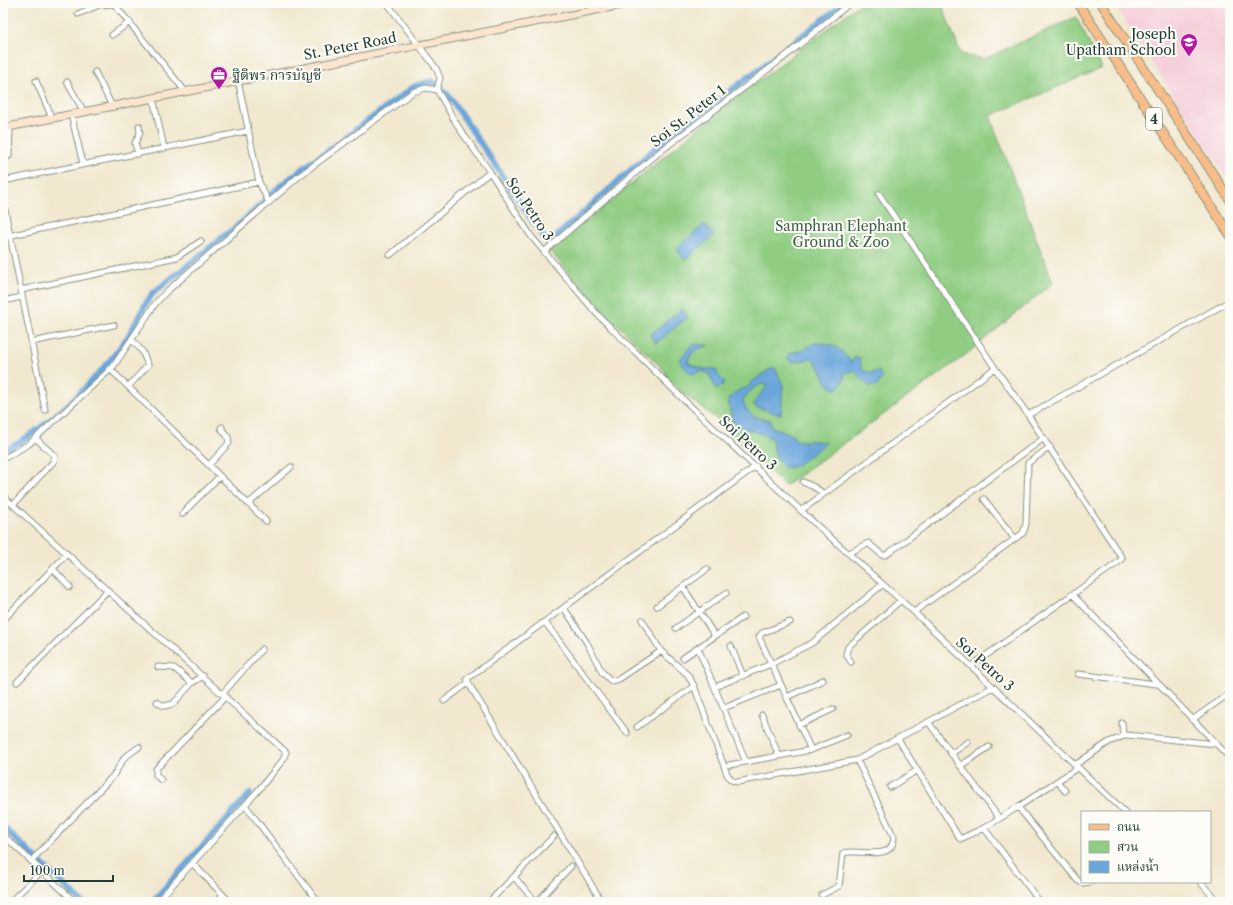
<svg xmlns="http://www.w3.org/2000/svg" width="1233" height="905" font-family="'Libre Caslon Text','Noto Serif Thai',serif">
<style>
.built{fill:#f5cfdb}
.green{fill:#90cd83;stroke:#58855c}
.water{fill:#6ba6db;stroke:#457288}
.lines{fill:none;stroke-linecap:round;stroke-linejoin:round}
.canal{stroke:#6ba6db;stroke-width:6}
.street-casing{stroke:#889282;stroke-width:7}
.secondary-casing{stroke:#889282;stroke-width:9}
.primary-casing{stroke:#889282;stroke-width:10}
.street{stroke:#fff;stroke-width:5}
.secondary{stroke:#fce5cf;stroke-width:7}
.primary{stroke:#f8bd88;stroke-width:8}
.labels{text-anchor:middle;stroke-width:4;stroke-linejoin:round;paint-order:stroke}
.shield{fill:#fdfcf7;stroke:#62766e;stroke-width:1}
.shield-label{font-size:13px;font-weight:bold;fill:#1f3d34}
.poi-label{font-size:14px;fill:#1f3d34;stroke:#fdfcf7;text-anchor:end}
.street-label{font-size:14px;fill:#1f3d34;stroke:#fdfcf7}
.park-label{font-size:14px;fill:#3b6148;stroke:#fdfcf7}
</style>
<rect width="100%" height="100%" fill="#fdfcf7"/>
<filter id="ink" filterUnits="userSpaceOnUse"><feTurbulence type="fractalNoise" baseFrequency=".025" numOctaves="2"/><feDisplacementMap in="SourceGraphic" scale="8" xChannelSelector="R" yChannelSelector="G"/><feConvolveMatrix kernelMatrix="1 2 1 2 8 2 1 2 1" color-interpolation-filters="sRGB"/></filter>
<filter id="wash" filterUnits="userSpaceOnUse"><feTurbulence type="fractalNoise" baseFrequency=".012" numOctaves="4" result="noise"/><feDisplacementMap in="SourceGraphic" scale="16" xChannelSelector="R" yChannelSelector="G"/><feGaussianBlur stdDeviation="0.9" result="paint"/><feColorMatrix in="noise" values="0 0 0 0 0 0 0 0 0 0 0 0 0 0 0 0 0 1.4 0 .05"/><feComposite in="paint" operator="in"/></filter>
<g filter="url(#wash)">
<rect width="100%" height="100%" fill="#f1e8cf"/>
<path class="built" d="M1113,3H1230V182L1184,112Z"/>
<path class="green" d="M861,3H941L961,54L984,59L1076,17L1102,68L990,116L1053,283L964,356L785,486L714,417L679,390L667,378L665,371L595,303L550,251L718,112Z"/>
<path class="water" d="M704,224L714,235L685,260L676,249Z
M682,309L688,317L656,343L650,335Z
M814,343C835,343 838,347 851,362L854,358H860L862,370L871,373L879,371L882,378L877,386H869L856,373L850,371L844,374V381L837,389C826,388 826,379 821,370C819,366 815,363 813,359L793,362L788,359L789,353L801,351Z
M699,344L708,346C698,348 689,352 688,363L704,369H716L718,375L725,382L717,390L709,374L702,371L691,374L682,365L680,359L692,345Z
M775,368L783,385L781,415L754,406L756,399L766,388V384C757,383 747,393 743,400C747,416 755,418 770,420L772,427L789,433L798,441H818L826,443L796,466L785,468C775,459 773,450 772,438L736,425L732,421L728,399L739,390L748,387L753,381L770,369Z"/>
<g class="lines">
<path class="canal" d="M3,452C48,428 98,380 127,338C137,323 142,307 153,293L248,217L281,185L415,86L432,81L449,96L548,244L652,151L845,3
M3,827L82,902
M152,902L250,794"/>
</g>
</g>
<g filter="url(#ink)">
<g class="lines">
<defs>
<path id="street" d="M387,3L436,68L440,78L437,90L459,128L490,172L531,236L597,314L684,400L811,520L914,612L1125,812
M78,14L99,5L114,4L185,91
M112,35L130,22
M95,72L112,106
M238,80L259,182L269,203
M36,81L52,118
M67,82L84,112
M153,98L164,148
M71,114L83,164
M138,154L135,143L140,133L139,126
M9,156L10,127
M3,181L248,131
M879,194L995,368L1028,415L1122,558L1120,561L971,666
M3,200L45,410
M3,237L259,182
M544,252L657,154L787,55L850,3
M390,255L490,172
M21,290L177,257L201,241
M3,301L22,297
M32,342L114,325
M110,369L266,521
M129,386L148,365L142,351L132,340
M1028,415L1230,301
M3,459L29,444L113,367L155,304L166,292L298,177L413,92L426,88L437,90
M209,465L229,443L228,437L221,428L222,427
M803,482L814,487L823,493
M3,496L286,752L283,760L256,793L157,902
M984,499L1015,539
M248,504L291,467
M13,505L54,461L55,456L35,438
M802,510L995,368
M182,514L220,476
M849,553L868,543L882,555H886L1044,438
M53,569L70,587
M683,587L715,636
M1072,594L1230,758
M657,606L707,569
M564,608L587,643L602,672L611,681L619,679L661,651
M914,612L1023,533L1026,524L1028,463L1050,447
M3,620L67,554
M642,620L661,651L688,675L694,686L727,774L731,780L737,782L857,760L993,687
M545,622L627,733
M790,622L762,633L759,637L811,750L847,735
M676,628L726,593
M731,646L743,676
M698,648L746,762
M683,658L743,617
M851,662L846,654L848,647L900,601
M158,667L174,668L192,683L203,676
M1078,674L1156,684
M17,682L108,590
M715,687L771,664L812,643L882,585
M223,693L262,649
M787,697L823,680
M444,701L468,683
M157,702L164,706L173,704L192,683
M724,708L781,685
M762,715L779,756
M1192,720L1230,693
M929,723L999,818
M1122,723L1123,736
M799,725L833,709
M637,727L694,686
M898,739L960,839L984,828L1018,807L1077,768
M951,754L968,742
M729,765L811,750
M1075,765L1109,742L1127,735L1216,744
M960,766L989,747
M161,780L156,775V769L226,696
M1057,781L1065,791
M890,787L916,771
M245,805L318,902
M1018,807L1078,881L1083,883L1091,882
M984,828L1040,902
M3,835L75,902
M31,861L113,776L125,757L139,747
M193,864L230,902
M514,877L536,902
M1200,882L1218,902
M822,895L839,886L843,853C859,848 893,863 894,837L857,760
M10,902L42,871
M216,902L223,895
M489,902L554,836
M537,902L571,866
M602,902L470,686L467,679L756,466"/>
<path id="secondary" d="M3,128L631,3"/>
<path id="primary" d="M1078,3L1230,235
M1101,3L1230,200"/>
</defs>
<use href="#street" class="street-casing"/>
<use href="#secondary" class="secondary-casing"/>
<use href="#primary" class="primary-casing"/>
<use href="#street" class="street"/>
<use href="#secondary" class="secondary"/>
<use href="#primary" class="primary"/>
</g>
</g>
<defs>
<symbol id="school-pin" viewBox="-11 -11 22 30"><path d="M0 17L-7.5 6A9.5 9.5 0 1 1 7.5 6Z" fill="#b5179e" stroke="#fdfcf7"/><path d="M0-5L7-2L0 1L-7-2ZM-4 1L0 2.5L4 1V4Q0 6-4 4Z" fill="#fff"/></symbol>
<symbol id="office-pin" viewBox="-11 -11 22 30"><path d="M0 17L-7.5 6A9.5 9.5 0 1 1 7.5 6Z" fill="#b5179e" stroke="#fdfcf7"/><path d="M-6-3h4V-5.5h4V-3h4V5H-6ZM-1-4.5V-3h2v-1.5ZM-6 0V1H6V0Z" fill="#fff"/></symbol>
</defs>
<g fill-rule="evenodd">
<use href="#school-pin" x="1179" y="32" width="20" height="27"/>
<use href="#office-pin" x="209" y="65" width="20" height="27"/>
</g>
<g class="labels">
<rect class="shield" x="1146" y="108" width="16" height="22" rx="3"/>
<g class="shield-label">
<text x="1154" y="124">4</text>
</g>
<g class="poi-label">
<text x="1176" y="39">Joseph<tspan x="1176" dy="16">Upatham School</tspan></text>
<text x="232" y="80" text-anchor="start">ฐิติพร การบัญชี</text>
</g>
<g class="street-label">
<text transform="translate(350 46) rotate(-11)" y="5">St. Peter Road</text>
<text transform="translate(688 116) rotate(-38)" y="5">Soi St. Peter 1</text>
<text transform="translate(530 209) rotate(56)" y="5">Soi Petro 3</text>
<text transform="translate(748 443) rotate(43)" y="5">Soi Petro 3</text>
<text transform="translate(985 664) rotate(42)" y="5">Soi Petro 3</text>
</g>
<g class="park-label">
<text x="841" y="231">Samphran Elephant<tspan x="841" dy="16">Ground &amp; Zoo</tspan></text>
</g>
</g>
<rect width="1233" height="905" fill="none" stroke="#fdfcf7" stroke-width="16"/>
<rect x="1081" y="811" width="130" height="72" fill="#fdfcf7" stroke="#a4b0a9"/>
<rect x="1089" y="824" width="20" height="6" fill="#f8bd88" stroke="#a4b0a9"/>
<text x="1117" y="831" font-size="12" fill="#1f3d34">ถนน</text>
<rect x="1089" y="841" width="20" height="12" fill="#90cd83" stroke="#a4b0a9"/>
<text x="1117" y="851" font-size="12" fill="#1f3d34">สวน</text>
<rect x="1089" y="861" width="20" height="12" fill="#6ba6db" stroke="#a4b0a9"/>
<text x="1117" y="871" font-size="12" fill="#1f3d34">แหล่งน้ำ</text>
<path d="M24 875v6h89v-6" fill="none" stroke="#1f3d34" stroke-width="2"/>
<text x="30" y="875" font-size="12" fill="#1f3d34" stroke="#fdfcf7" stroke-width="3" paint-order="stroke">100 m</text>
</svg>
